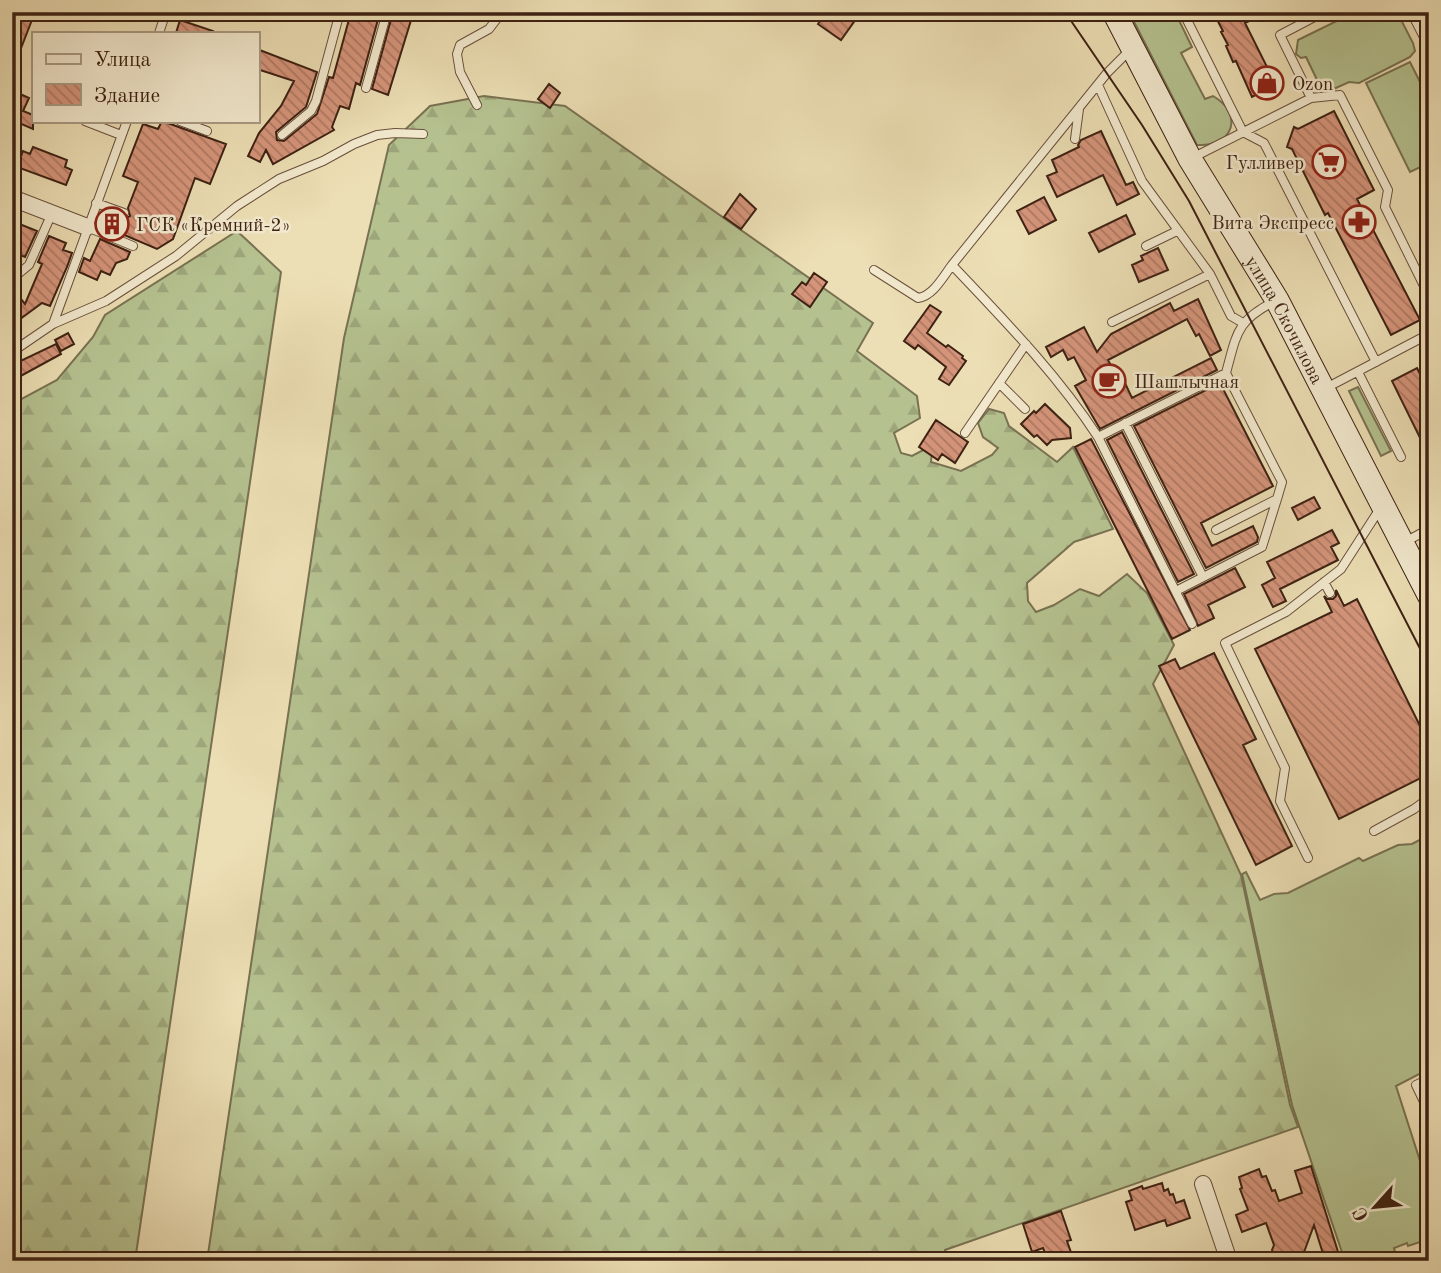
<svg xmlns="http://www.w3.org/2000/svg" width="1441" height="1273" font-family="'Old Standard TT',serif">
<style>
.grass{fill:#b5c290;stroke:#797252;stroke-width:2}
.forest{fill:url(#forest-firs);stroke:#797252;stroke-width:2}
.building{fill:url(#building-back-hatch);stroke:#3d2113;stroke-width:2}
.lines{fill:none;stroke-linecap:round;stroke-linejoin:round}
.lane-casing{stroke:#69503c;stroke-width:10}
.street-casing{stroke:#69503c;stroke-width:18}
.secondary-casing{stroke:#3d2113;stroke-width:25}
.lane{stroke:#f3eacf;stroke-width:8}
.street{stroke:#f3eacf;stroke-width:16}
.secondary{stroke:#f3eacf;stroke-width:23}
.tram{stroke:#3d2113;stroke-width:2}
.labels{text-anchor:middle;stroke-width:5;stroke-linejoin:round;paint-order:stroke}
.poi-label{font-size:19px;fill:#3d2113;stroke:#f3eacf;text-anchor:start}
.street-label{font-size:19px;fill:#3d2113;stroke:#f3eacf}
</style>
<defs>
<pattern id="forest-firs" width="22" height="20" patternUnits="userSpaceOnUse" patternTransform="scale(1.75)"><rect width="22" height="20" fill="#b5c290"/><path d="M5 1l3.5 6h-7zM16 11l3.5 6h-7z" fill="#9da67b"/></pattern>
<pattern id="building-back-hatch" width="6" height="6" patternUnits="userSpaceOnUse" patternTransform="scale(1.75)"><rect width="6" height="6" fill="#d6957b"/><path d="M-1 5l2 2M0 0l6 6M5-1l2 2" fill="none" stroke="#af7964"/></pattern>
</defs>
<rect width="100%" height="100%" fill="#eddfb5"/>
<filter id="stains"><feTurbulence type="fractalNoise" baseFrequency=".00286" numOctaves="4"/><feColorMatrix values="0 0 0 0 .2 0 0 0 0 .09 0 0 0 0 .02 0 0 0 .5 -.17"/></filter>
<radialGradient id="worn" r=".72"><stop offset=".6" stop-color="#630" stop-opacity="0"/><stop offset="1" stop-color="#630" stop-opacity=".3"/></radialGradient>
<path class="grass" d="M1129,12H1175L1192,47L1181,53L1205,99L1213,96C1244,114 1234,147 1197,145Z
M1355,12H1397L1413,43L1415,51L1410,57L1359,83L1349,82L1327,92L1321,88L1306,57L1301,58L1296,54L1298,40Z
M1410,62L1429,100V163L1410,172L1366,83Z
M1358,387L1391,451L1381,456L1349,391Z
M1429,835V908L1426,937L1429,954V1069L1396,1086L1429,1189V1239L1408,1246L1407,1243L1394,1248L1395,1252L1371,1261H1345L1292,1105L1242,874L1246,872L1260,900L1274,894L1288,893L1359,858L1363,861L1398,845L1412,844Z"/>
<path class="forest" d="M484,96L565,106L873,323L857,351L917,396L920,418L894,433L901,453L912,456L925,449L932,451L931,462L961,471L992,455L998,448L983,437L978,423L989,409L1004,413L1009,426L1057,462L1073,447L1113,529L1074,542L1027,583L1028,601L1036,612L1054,605L1080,589L1099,596L1127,574L1147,593L1174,645L1153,684L1241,875L1290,1105L1298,1127L945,1250L948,1261H207L344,338L389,145L430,106Z
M237,231L281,272L135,1261H12V404L57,380L93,337L105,315Z"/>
<path class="building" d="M18,12H35L13,69L12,28Z
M351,12H380L360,85L356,83L349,109L340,106L332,127L334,130L273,164L266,150L260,162L248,156L259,133L281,106L294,81L257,69V49L317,72L306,107L276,132L277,140L284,141L317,114L329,77L333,78Z
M393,12H411L410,16L412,17L388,95L372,89Z
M826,12H861L841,40L818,24Z
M1213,12H1267L1245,23L1276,85L1252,97L1236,61L1233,62L1226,46L1228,45L1221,32L1223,31Z
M180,20L213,31L212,33H176Z
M549,84L560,93L550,108L538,99Z
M18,93L29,98L23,111L33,115V129L17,122L12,133V105Z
M1334,111L1374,190L1357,199L1420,320L1391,335L1328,213L1325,215L1292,149L1287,147L1294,127L1298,129Z
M162,121L226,144L210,184L195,178L173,239L157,249L103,226L107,214L123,220L130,216L128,208L138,182L123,176L143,124L158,129Z
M1101,131L1126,185L1133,182L1139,194L1117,205L1103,175L1057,197L1047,176L1057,172L1052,160L1079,147L1078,145L1081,140Z
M33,147L67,160L65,167L72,170L66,185L17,167L23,151L30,154Z
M740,194L756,209L741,229L724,217Z
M1044,197L1056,220L1029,234L1017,211Z
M1126,215L1135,234L1099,252L1089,233Z
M12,221L37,231L25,257L15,253L16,250L12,249Z
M49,236L66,243L63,250L72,253L67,267L50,306L42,303L12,325V288L25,304L42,264L38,262Z
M100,239L130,252L127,259L116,263L110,275L101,271L97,280L79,272L84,258L90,261Z
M1158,248L1168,270L1139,282L1132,265L1143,260L1141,256Z
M814,273L827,282L810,307L792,294L802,282L806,285Z
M1198,299L1221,350L1210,356L1199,334L1196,336L1187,319L1108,360L1120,382L1124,381L1132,398L1211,358L1217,370L1100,429L1075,386L1086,380L1074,357L1068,360L1063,350L1051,357L1046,347L1084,327L1097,352L1111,334L1170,303L1174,311Z
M930,305L941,312L927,333L946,347L948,345L963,356L962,358L966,361L949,385L939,379L946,367L918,345L915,349L904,341Z
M68,333L74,344L61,351L55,340Z
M56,344L61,354L17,378L12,365Z
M1417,368L1424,382L1429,380V456L1392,381Z
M1220,383L1273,486L1201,523L1212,546L1253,526L1258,537L1257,542L1206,568L1134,426Z
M1045,404L1070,428L1071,438L1052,440L1047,445L1037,435L1034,437L1021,424L1034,411L1036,413Z
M936,420L968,442L955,463L942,454L938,460L919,447Z
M1122,432L1194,574L1178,582L1107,440Z
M1091,439L1190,630L1172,639L1075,447Z
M1314,497L1320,508L1298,520L1292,508Z
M1332,530L1339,543L1331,547L1338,560L1280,589L1286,601L1273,607L1262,585L1275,578L1267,562Z
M1235,568L1245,587L1208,605L1214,618L1198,626L1184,594Z
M1336,590L1344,606L1357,599L1429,744V774L1339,819L1255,649L1332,612L1324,596L1327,599H1333L1336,596Z
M1214,653L1256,739L1243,745L1292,846L1256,865L1159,666L1175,659L1180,669Z
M1311,1166L1339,1255L1325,1260L1314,1225L1303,1255L1295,1257L1291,1255L1276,1260L1272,1250L1274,1245L1266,1223L1242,1232L1236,1215L1248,1210L1240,1189L1242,1188L1239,1177L1259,1169L1262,1177L1266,1176L1272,1191L1275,1190L1279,1201L1302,1193L1295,1171Z
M1162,1183L1164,1191L1168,1189L1170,1195L1173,1194L1176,1203L1184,1200L1190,1218L1167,1226L1165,1220L1135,1230L1126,1202L1132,1200L1129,1191L1142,1186L1143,1189Z
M1061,1211L1071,1240L1067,1241L1074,1261H1048L1043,1248L1032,1252L1023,1224Z"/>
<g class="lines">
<defs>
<path id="lane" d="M1183,12L1243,132L1264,143L1376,362
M1411,12L1429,47
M159,33L166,12
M1130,50L1107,73L952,265C1004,320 1057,374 1098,437L1192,624
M1098,85L1142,181L1210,274
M366,88L387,12
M1311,98L1340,95L1388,190L1385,207L1429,296
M477,105L460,72L457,54L460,45L489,29L502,12
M85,121L121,135
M180,121L207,131
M282,135L311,111L316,101L340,12
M1075,139L1079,109
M1192,158L1311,98L1280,35L1324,12
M96,203L124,213
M87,227L133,246
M1146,246L1177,231
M874,270L918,298C933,296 943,277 952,265
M12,279L29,265L52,213
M1112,322L1210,274L1231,316L1243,323
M53,324L106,301L176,256L237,206L279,179L323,161L354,144L377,135L395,133L423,134
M12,352L53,324L127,121
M1358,372L1401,457
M999,383L1025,409
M1326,388L1429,334
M1125,423L1203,577
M965,433L1026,344
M1098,437L1226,373
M1216,530L1277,499L1282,482L1226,373C1237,333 1236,321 1275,301
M1403,543L1429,529
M1324,582L1330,593
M1176,591L1262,547L1277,499
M1374,831L1414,809L1429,798
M1308,858L1280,801L1285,768L1225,643L1286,612L1341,569L1381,507
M1429,1079L1416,1085L1429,1112
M1410,1261L1429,1254"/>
<path id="street" d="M12,198L87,227
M1203,1184L1229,1261"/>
<g id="secondary">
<path id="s1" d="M1114,12L1190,159L1277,300L1429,595"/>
</g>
</defs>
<use href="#lane" class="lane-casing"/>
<use href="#street" class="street-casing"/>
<use href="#secondary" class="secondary-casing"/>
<use href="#lane" class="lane"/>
<use href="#street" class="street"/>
<use href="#secondary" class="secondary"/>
<path class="tram" d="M1065,12L1142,125L1189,201L1429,666"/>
</g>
<defs>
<symbol id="shop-ring" viewBox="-11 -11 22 22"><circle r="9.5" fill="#f3eacf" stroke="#8f2418" stroke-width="1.5"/><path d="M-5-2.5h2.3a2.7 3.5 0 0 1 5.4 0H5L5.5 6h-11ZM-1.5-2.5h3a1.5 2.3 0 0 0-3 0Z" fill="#8f2418"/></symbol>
<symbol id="supermarket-ring" viewBox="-11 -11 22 22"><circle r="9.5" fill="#f3eacf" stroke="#8f2418" stroke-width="1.5"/><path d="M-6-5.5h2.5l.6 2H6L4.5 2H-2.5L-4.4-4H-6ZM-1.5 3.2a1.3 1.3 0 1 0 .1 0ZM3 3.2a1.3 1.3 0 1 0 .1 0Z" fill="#8f2418"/></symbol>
<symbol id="pharmacy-ring" viewBox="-11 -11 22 22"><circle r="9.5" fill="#f3eacf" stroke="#8f2418" stroke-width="1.5"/><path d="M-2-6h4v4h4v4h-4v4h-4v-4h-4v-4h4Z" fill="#8f2418"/></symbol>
<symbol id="building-ring" viewBox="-11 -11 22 22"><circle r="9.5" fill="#f3eacf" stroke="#8f2418" stroke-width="1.5"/><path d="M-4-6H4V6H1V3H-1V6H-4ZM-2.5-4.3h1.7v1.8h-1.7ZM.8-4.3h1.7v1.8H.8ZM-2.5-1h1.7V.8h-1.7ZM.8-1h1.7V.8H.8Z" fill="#8f2418"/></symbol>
<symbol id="cafe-ring" viewBox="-11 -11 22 22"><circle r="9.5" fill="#f3eacf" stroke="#8f2418" stroke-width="1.5"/><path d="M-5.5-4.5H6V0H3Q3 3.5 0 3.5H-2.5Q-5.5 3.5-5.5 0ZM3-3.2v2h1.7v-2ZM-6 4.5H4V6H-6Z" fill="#8f2418"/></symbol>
</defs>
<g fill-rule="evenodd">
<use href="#shop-ring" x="1248" y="64" width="38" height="38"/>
<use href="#supermarket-ring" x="1310" y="143" width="38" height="38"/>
<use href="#pharmacy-ring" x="1340" y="203" width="38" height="38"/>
<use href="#building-ring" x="93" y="205" width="38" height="38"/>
<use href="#cafe-ring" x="1090" y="362" width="38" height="38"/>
</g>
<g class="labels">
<g class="poi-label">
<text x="1292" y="90">Ozon</text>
<text x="1304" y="169" text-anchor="end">Гулливер</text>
<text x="1334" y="229" text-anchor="end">Вита Экспресс</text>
<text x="136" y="231">ГСК «Кремний-2»</text>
<text x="1134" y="388">Шашлычная</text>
</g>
<g class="street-label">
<text dy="7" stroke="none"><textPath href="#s1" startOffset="352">улица Скочилова</textPath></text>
</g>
</g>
<rect width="1441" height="1273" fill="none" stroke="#eddfb5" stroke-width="42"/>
<rect x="14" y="14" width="1413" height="1245" fill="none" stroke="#3d2113" stroke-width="3.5"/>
<rect x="21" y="21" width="1399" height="1231" fill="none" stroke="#3d2113" stroke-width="2"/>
<rect x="32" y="32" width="228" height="91" fill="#f3eacf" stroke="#aa9a84" stroke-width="2"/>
<rect x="46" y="54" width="35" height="10" fill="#f3eacf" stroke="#aa9a84" stroke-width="2"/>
<text x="94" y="66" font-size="21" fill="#3d2113">Улица</text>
<rect x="46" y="84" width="35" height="21" fill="url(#building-back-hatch)" stroke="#aa9a84" stroke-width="2"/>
<text x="94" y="102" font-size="21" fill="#3d2113">Здание</text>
<g transform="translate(1375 1207) rotate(243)" stroke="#f3eacf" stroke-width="5" paint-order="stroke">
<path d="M0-5L12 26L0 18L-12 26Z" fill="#3d2113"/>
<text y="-10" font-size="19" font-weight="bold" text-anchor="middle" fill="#3d2113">С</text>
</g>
<rect width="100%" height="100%" filter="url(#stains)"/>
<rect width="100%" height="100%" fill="url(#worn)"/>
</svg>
